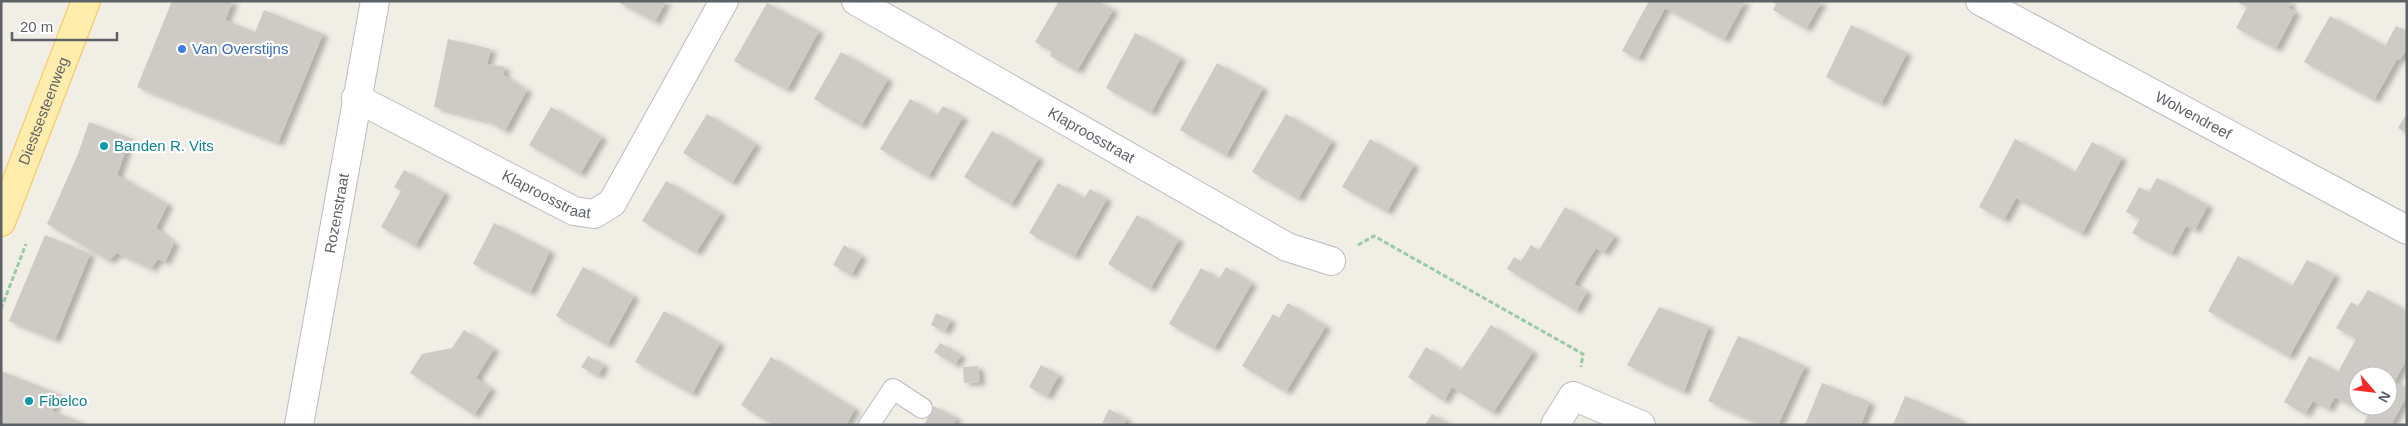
<svg xmlns="http://www.w3.org/2000/svg" width="2408" height="426" font-family="Helvetica,sans-serif">
<style>
.building{fill:#cecac5;fill-rule:evenodd;filter:url(#shadow)}
.lines{fill:none;stroke-linecap:round;stroke-linejoin:round}
.service-casing{stroke:#b8bcc0;stroke-width:22}
.minor-casing{stroke:#b8bcc0;stroke-width:30}
.tertiary-casing{stroke:#b8bcc0;stroke-width:30}
.primary-casing{stroke:#fbc255;stroke-width:30}
.path{stroke:#99cba5;stroke-width:3;stroke-dasharray:5 2.5;stroke-linecap:butt}
.service{stroke:#fff;stroke-width:20}
.minor{stroke:#fff;stroke-width:28}
.tertiary{stroke:#fff;stroke-width:28}
.primary{stroke:#ffedad;stroke-width:28}
.shop-dot{fill:#3f7fe0;stroke:#fff;stroke-width:2}
.culture-dot{fill:#0f9aa8;stroke:#fff;stroke-width:2}
.labels{text-anchor:middle;stroke-width:4.5;stroke-linejoin:round;paint-order:stroke}
.shop-label{font-size:15px;fill:#366cbe;stroke:#fff;text-anchor:start}
.street-label{font-size:15px;fill:#5d6267;stroke:#fff}
.culture-label{font-size:15px;fill:#0d838f;stroke:#fff;text-anchor:start}
</style>
<defs>
<filter id="shadow"><feDropShadow dx="5.5" dy="3" stdDeviation="2.5" flood-color="#0004"/></filter>
</defs>
<rect width="100%" height="100%" fill="#f1eee6"/>
<path class="building" d="M172,1H233L225,20L255,32L264,10L323,34L278,143L137,87Z
M616,1H666L655,22Z
M1059,1H1099L1113,10L1077,71L1050,56L1052,52L1035,42Z
M1649,1H1745L1724,40L1665,8L1638,59L1622,51Z
M1771,1H1822L1806,29L1773,10L1776,4Z
M2235,1H2291L2288,8L2295,12L2276,49L2236,28L2247,7Z
M767,3L819,31L787,90L734,61Z
M2330,16L2385,46L2396,26L2407,31V48L2400,60L2397,59L2374,100L2304,62Z
M1851,25L1907,53L1881,104L1826,77Z
M1135,33L1181,58L1151,113L1106,88Z
M448,39L491,49L487,64L505,67L503,75L527,90L505,131L488,121L434,107Z
M841,52L888,79L861,126L814,99Z
M1217,63L1263,88L1226,156L1180,130Z
M910,99L937,115L943,106L963,117L928,177L880,149Z
M551,107L602,137L580,174L529,145Z
M2407,113V133L2398,128Z
M707,114L756,144L732,183L683,153Z
M1286,114L1332,141L1298,199L1252,172Z
M89,122L130,138L117,175L168,204L156,228L174,243L165,262L158,259L151,269L117,253L109,261L47,224L78,154Z
M992,131L1039,158L1011,205L964,177Z
M1370,139L1414,165L1387,212L1342,187Z
M2015,139L2075,172L2092,142L2122,158L2082,234L2016,198L2004,220L1979,207Z
M404,170L445,193L415,246L381,227L401,191L394,187Z
M2157,178L2208,205L2195,230L2186,226L2171,254L2132,233L2140,219L2126,212L2139,187L2149,192Z
M666,181L721,213L696,253L642,221Z
M1058,183L1084,198L1090,189L1107,199L1074,257L1029,233Z
M1565,207L1615,236L1604,253L1596,248L1574,284L1587,292L1576,311L1507,269L1514,257L1521,261L1531,245L1539,250Z
M1137,215L1179,240L1150,289L1108,264Z
M494,223L550,251L530,293L473,264Z
M45,235L90,254L55,340L9,321Z
M844,245L862,256L851,275L833,265Z
M2238,256L2292,286L2307,260L2335,275L2289,357L2208,311Z
M583,267L634,296L607,345L556,316Z
M1226,267L1252,283L1214,349L1169,324L1201,268L1219,279Z
M2368,290L2407,311V359L2394,382L2407,389V396L2391,425H2363L2368,415L2335,397L2328,409L2313,401L2305,414L2284,402L2309,356L2338,372L2356,339L2336,328L2351,302L2358,306ZM2358,376H2388V406H2358Z
M1288,303L1326,326L1286,392L1242,366L1273,314L1279,318Z
M1659,307L1709,326L1684,392L1627,365Z
M664,311L720,343L692,394L635,362Z
M936,313L951,320L945,332L931,325Z
M1491,325L1533,352L1493,413L1452,387L1444,401L1408,377L1426,347L1461,370Z
M464,330L494,349L476,378L491,389L474,415L410,373L422,354L452,348Z
M1738,336L1805,366L1778,425H1761L1708,401Z
M940,343L961,355L955,365L934,352Z
M588,356L604,365L598,376L581,367Z
M771,357L855,409L846,425H773L741,405Z
M1041,365L1059,375L1047,397L1029,387Z
M978,366L980,382L964,383L963,367Z
M1,371L59,394L52,411L81,422L80,425H1Z
M1822,383L1870,402L1861,425H1805Z
M1905,396L1961,420L1959,425H1893Z
M934,406L957,418L953,425H924Z
M1109,409L1127,419L1123,425L1102,423Z
M1432,414L1450,425H1425Z"/>
<g class="lines">
<defs>
<path id="service" d="M869,425L893,389L922,408"/>
<g id="minor">
<path id="s1" d="M856,1L1287,247L1331,261"/>
<path id="s2" d="M356,98L574,211L594,214L612,203L724,1"/>
<path id="s3" d="M299,425L375,1"/>
<path d="M1555,425L1573,396L1641,425"/>
</g>
<g id="tertiary">
<path id="s4" d="M1980,1L2407,230"/>
</g>
<g id="primary">
<path id="s5" d="M1,222L86,1"/>
</g>
</defs>
<use href="#service" class="service-casing"/>
<use href="#minor" class="minor-casing"/>
<use href="#tertiary" class="tertiary-casing"/>
<use href="#primary" class="primary-casing"/>
<path class="path" d="M1358,245L1374,236L1583,354L1581,367
M1,309L26,244"/>
<use href="#service" class="service"/>
<use href="#minor" class="minor"/>
<use href="#tertiary" class="tertiary"/>
<use href="#primary" class="primary"/>
</g>
<circle class="shop-dot" cx="182" cy="49" r="5"/>
<g class="culture-dot">
<circle cx="104" cy="146" r="5"/>
<circle cx="29" cy="401" r="5"/>
</g>
<g class="labels">
<g class="shop-label">
<text x="192" y="54">Van Overstijns</text>
</g>
<g class="street-label">
<text dy="5" stroke="none"><textPath href="#s5" startOffset="119">Diestsesteenweg</textPath></text>
<text dy="5" stroke="none"><textPath href="#s4" startOffset="242">Wolvendreef</textPath></text>
<text dy="5" stroke="none"><textPath href="#s1" startOffset="271">Klaproosstraat</textPath></text>
<text dy="5" stroke="none"><textPath href="#s2" startOffset="214">Klaproosstraat</textPath></text>
<text dy="5" stroke="none"><textPath href="#s3" startOffset="215">Rozenstraat</textPath></text>
</g>
<g class="culture-label">
<text x="114" y="151">Banden R. Vits</text>
<text x="39" y="406">Fibelco</text>
</g>
</g>
<rect width="2408" height="426" fill="none" stroke="#5d6267" stroke-width="5"/>
<g transform="translate(2373 391) rotate(118)"><circle r="24" fill="#ffffff" stroke="#bec0c2"/>
<path d="M0-4L9 19L0 12L-9 19Z" fill="#f52b28"/>
<text y="-8" font-size="14" font-weight="bold" text-anchor="middle" fill="#5d6267">N</text>
</g>
<path d="M12 32v8h105v-8" fill="none" stroke="#5d6267" stroke-width="2.5"/>
<text x="20" y="32" font-size="15" fill="#5d6267" stroke="#ffffff" stroke-width="4" paint-order="stroke">20 m</text>
</svg>
